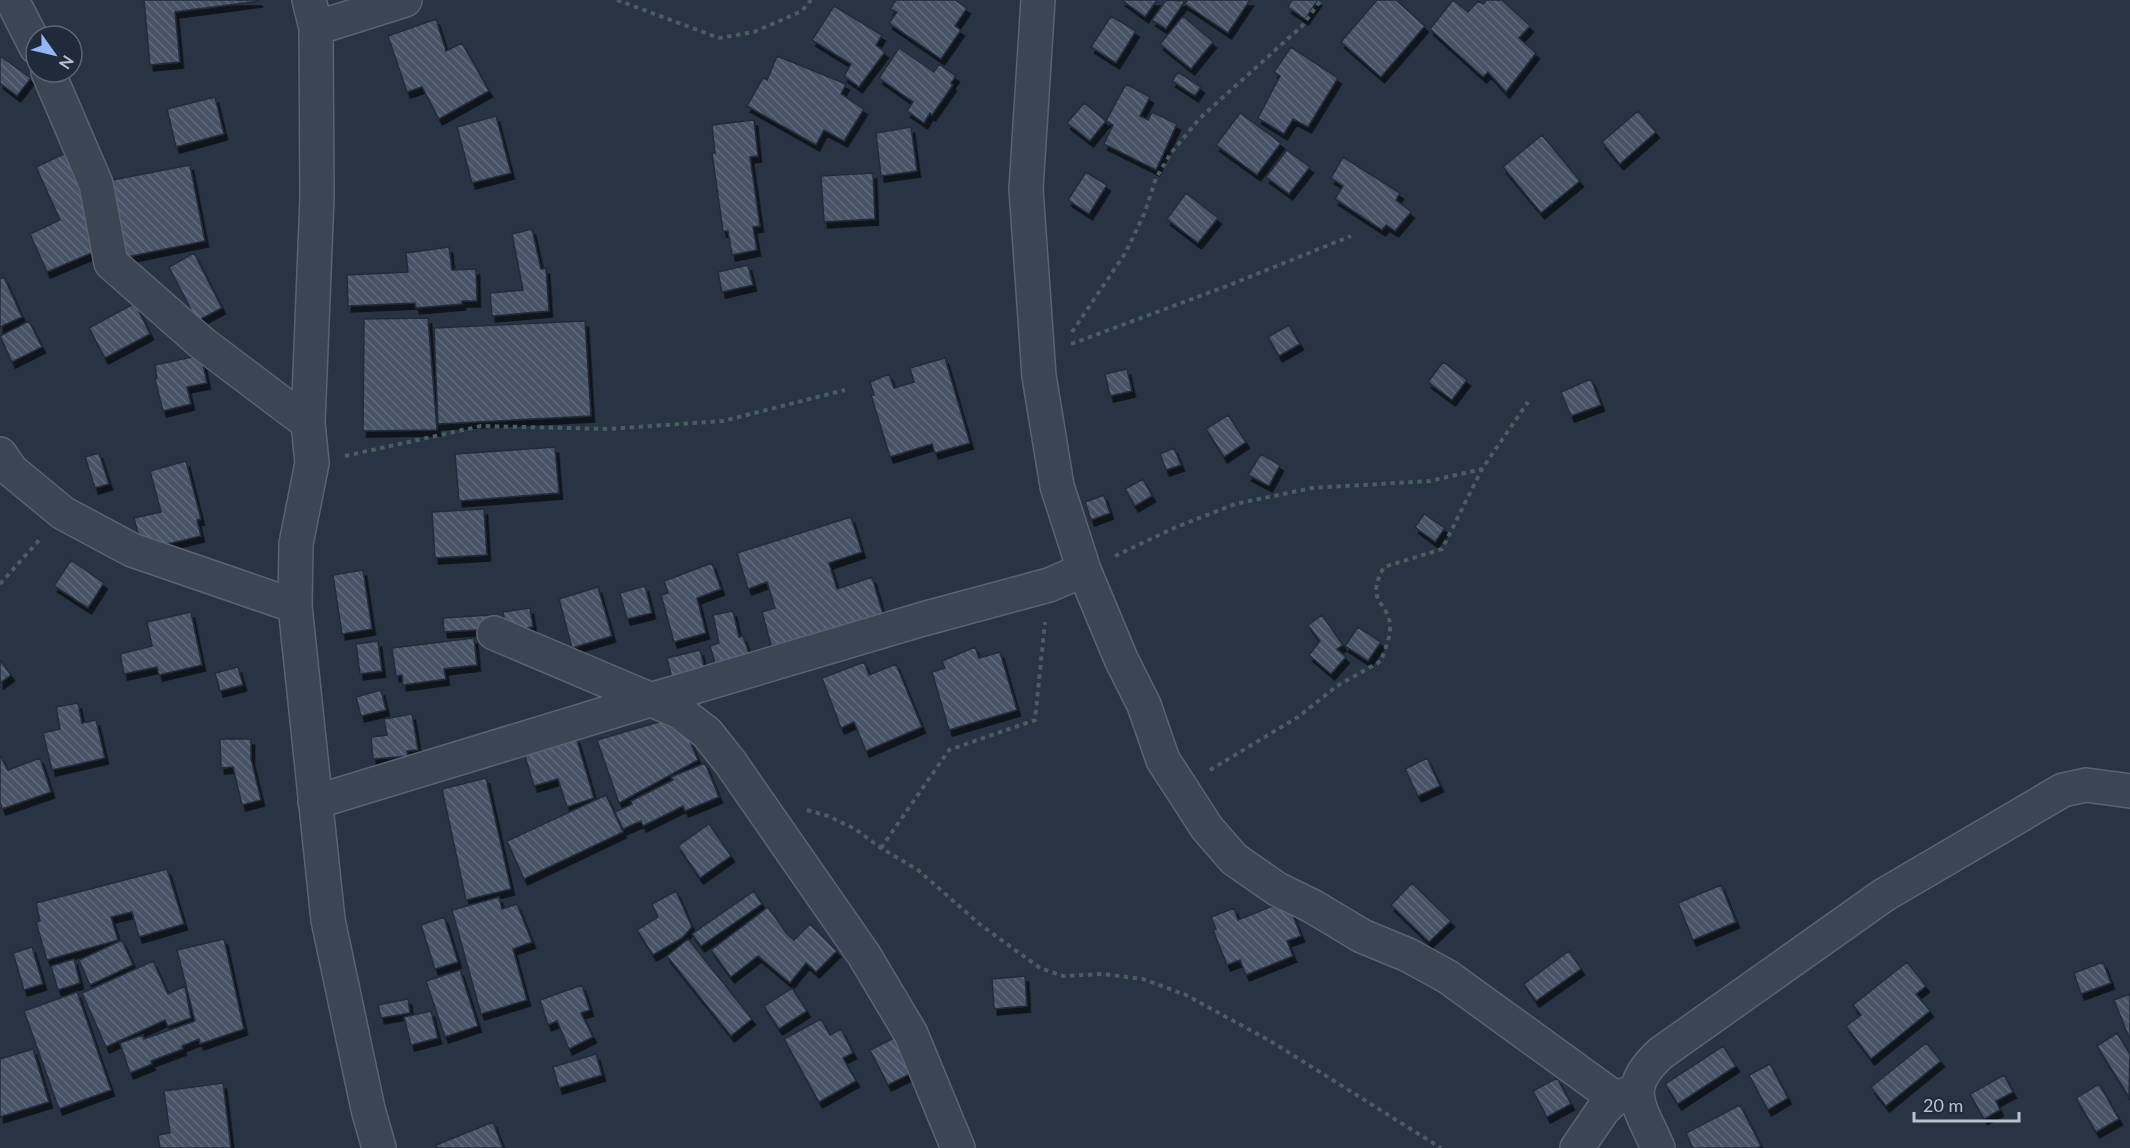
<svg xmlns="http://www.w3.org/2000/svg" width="2130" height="1148" font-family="Lato,sans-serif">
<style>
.building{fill:url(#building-back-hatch);stroke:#232c3b;stroke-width:1.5;filter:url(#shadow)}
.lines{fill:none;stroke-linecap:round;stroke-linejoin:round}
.minor-casing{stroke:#5b6371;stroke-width:36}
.path{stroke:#485e61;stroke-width:4;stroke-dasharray:4.5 4.5;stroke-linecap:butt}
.minor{stroke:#3c4554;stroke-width:33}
</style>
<defs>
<pattern id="building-back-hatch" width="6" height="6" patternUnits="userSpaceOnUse" patternTransform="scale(1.5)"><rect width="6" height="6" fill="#475366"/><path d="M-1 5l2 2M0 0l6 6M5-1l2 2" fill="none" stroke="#5f6a7b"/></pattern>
<filter id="shadow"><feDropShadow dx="3.5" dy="6" stdDeviation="0" flood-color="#0009"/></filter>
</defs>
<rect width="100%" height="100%" fill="#283344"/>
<path class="building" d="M144,0H258L259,1L175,12L180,62L150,65Z
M896,0H955L967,8L955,26L961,30L941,59L889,23L897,12L890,9Z
M1122,0H1157L1145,17Z
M1166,0L1185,1L1166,29L1152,20Z
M1187,0H1250L1228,33L1185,4Z
M1292,0H1318L1305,19L1288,7Z
M1377,0H1396L1425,26L1381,77L1341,42Z
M1453,0L1468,12L1478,1L1483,4L1487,0H1502L1530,26L1519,38L1536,53L1506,92L1488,72L1483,77L1430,29Z
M834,6L882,35L876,45L885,52L859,87L844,76L851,64L812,40Z
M1111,16L1136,31L1116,63L1091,47Z
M1183,16L1213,42L1191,69L1160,44Z
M436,19L446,51L462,43L489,91L439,119L422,87L407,92L388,36Z
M1291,47L1338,78L1308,127L1293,119L1284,134L1258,118L1280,76L1274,72Z
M899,48L934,72L939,64L956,76L951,83L953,85L932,115L930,113L924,123L907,111L913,102L879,78Z
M0,56L31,78L17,96L0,83Z
M777,56L846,84L841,94L864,109L844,141L824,130L816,145L747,106L763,78L767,80Z
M1178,72L1201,87L1195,96L1172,81Z
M1126,84L1150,97L1140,116L1148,120L1152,112L1177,124L1156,170L1104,144L1113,125L1106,121Z
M215,97L224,134L176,147L167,109Z
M1084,103L1106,121L1090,141L1067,123Z
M1638,111L1656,132L1620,164L1602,142Z
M1240,113L1281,143L1257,175L1216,145Z
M496,116L511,173L472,183L457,127Z
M754,120L758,156L750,157L760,226L753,227L757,250L732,255L728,231H723L712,153H715L712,125Z
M911,127L917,171L881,176L876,133Z
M1542,135L1580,181L1541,213L1503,167Z
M1287,150L1310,167L1289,194L1266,177Z
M66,153L108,246L47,272L30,234L60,220L36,167Z
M1343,157L1400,193L1396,200L1411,212L1395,231L1386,225L1382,230L1335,199L1343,186L1331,178Z
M190,165L205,241L117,259L102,182Z
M1086,172L1107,185L1089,214L1068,200Z
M873,173L875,219L824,222L821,176Z
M1186,193L1218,218L1198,243L1167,219Z
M532,229L541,269L546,268L549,311L492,316L490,293L523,290L512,234Z
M449,247L452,270L476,269L477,301H462V304L416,308L415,303L348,306L347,275L408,272L406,253Z
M194,253L222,308L197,321L169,267Z
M748,265L753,285L722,292L718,272Z
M4,277L22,317L0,327V279Z
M135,303L150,334L105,358L89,328Z
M428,318L437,430L363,431L364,319Z
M29,321L42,347L12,362L0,336Z
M585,321L591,416L438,424L434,328Z
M1289,325L1300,344L1279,356L1268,337Z
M201,355L207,383L187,387L191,404L163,411L155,379L157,378L155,365Z
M945,358L970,443L935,453L932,444L890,457L871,395H874L870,382L889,374L894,388L914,382L910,368Z
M1443,362L1467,380L1452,400L1428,382Z
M1127,369L1132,391L1110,396L1105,374Z
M1591,379L1601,405L1571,416L1561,392Z
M1228,415L1246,442L1224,457L1206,429Z
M555,447L559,493L459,501L455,454Z
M1174,448L1181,465L1166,470L1160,454Z
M99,453L109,484L95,488L85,457Z
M1261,454L1280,465L1269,486L1248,475Z
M186,461L201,519L197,520L201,536L142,550L134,518L161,512L150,471Z
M1143,479L1152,496L1135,506L1125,489Z
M1104,495L1110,513L1091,520L1085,502Z
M484,509L487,555L435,558L432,512Z
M1424,514L1445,528L1435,542L1415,527Z
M851,517L862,552L829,563L837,589L872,577L886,624L773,653L762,612L775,608L767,582L748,589L737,553Z
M71,560L104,583L88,608L54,586Z
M712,563L721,589L697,598L706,633L674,642L661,595L668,593L664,581Z
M363,570L372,629L342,634L333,575Z
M645,586L652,613L627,619L620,593Z
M598,587L612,636L572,648L559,599Z
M530,608L533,627L506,631L503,612Z
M733,611L739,637L743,636L752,662L718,673L710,646L719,643L713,615Z
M191,612L202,665L159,675L157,667L124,674L120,654L152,646L147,622Z
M489,615L490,629L444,632L443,618Z
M1322,615L1343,645L1337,649L1346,657L1331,674L1309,655L1320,641L1308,625Z
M1358,627L1381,642L1368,661L1345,646Z
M474,638L477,665L444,669L446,679L403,685L402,675L396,676L392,648Z
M378,641L382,671L360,674L356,644Z
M975,647L979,658L1000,652L1017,710L949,730L932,672L945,668L942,661Z
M700,650L707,678L674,687L667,658Z
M0,660L11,675L0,683Z
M864,662L869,675L896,664L922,727L866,751L854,722L841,728L822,678Z
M238,667L243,685L220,691L215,673Z
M381,690L386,710L361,716L356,697Z
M78,703L82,723L96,720L105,758L52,770L43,733L60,729L56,707Z
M412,714L418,750L407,751L408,756L373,759L371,737L387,735L384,719Z
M679,716L698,760L619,803L597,740Z
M576,737L594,798L567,807L558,779L534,786L524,753Z
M220,739H251V759L261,800L242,805L233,767L221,768Z
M0,755L8,770L40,758L51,792L2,809L0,802Z
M1427,758L1440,786L1418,796L1405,769Z
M705,763L719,797L685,811L683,806L643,826L641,821L623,829L615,812L632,804L631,801L673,780L671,777Z
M486,778L511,889L466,900L442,789Z
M606,795L623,832L524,879L507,841Z
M709,824L731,856L700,878L678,846Z
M167,869L184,924L139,937L132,912L111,917L118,940L47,960L36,922L40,921L36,903Z
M1412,883L1451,921L1429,942L1391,905Z
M1721,885L1736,922L1693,940L1678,903Z
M676,891L692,927L682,938L653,955L637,930L658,917L652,904Z
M754,891L762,904L701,946L692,934Z
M499,897L502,909L517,904L532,942L513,949L527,1000L481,1014L452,910Z
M1287,900L1301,936L1287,941L1293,956L1246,975L1240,960L1227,965L1213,930L1216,929L1211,917L1234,908L1238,920Z
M768,907L787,934L794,940L810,924L837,951L816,972L806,963L790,983L758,956L731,977L711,950Z
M444,917L458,962L435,969L421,925Z
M224,939L244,1029L200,1044L199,1039L182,1046L183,1049L151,1061L152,1064L130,1073L120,1043L143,1035L144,1039L195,1021L177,950Z
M688,939L752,1019L731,1036L667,956Z
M122,940L133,965L90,985L79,960Z
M32,947L43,984L24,990L13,953Z
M1569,951L1581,969L1536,1001L1524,984Z
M74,959L80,983L58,990L51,966Z
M153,961L168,994L185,986L191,1018L168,1026L165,1020L106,1047L82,993Z
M1907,962L1926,986L1916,994L1930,1011L1871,1059L1846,1026L1861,1015L1853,1005Z
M2103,962L2111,983L2081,994L2074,973Z
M460,970L478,1026L445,1037L426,981Z
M1025,976L1027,1006L994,1009L992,979Z
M582,985L590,1010L581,1013L593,1037L569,1049L557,1021L548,1025L540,1000Z
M792,988L807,1011L779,1029L764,1006Z
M77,992L111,1090L59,1109L24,1011Z
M2130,994V1040L2114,1000Z
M408,999L410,1013L381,1018L378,1005Z
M431,1011L438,1038L411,1045L404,1017Z
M821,1019L830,1035L841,1029L853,1053L843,1058L856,1081L819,1102L784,1039Z
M2117,1033L2130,1054L2129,1097L2097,1046Z
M894,1038L912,1073L888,1085L870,1050Z
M1926,1043L1941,1061L1886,1106L1871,1087Z
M1723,1046L1736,1066L1678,1104L1665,1084Z
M33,1049L49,1102L0,1117V1059Z
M596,1054L602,1075L559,1088L553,1067Z
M1770,1064L1788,1098L1768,1110L1749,1075Z
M2004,1075L2013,1092L1996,1101L2000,1110L1984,1119L1970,1094Z
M1557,1078L1571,1104L1547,1117L1533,1091Z
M223,1083L231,1148H160L158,1135L170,1133L164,1091Z
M2099,1084L2119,1119L2096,1132L2076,1098Z
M1740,1105L1761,1146L1757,1148H1693L1686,1133Z
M493,1122L503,1148H437L436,1145Z"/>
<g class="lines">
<defs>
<path id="minor" d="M12,0L36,47
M309,0L316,28L317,198L308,423L312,463L296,544L295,606L328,920L368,1109L379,1148
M1038,0L1026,189L1039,376L1057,486L1084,570L1121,659L1144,705L1163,760L1207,828L1234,859L1277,889L1312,906L1362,936L1408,955L1448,977L1615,1098
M316,28L405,0
M48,72L96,184L111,263L202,343L308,423
M0,454L11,470L63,513L132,550L295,606
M494,633L680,712L707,733L730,762L864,955L911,1034L958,1148
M315,802L650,700L923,619L1049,585L1084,570
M1577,1148L1603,1110L1615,1098L1636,1091
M1658,1148C1640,1106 1621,1089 1661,1053L1884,895L2063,790L2086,785L2130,791"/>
</defs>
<use href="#minor" class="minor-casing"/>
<path class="path" d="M617,0L719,38L754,32L802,11L811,0
M1072,332L1126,252L1145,212L1156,178L1171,153L1200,118L1302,26L1321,0
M1071,344L1227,286L1351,236
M345,456L481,426L609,429L723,421L845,390
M1115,556L1174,528L1235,504L1312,488L1430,481L1482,469
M0,584L41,538
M1210,770L1298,717L1337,686L1381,661C1384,651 1390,639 1390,629C1391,601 1363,604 1384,567L1442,549L1482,469L1528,402
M807,810L828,816L855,829L881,848L918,870L982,926L1040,968L1063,976L1103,974L1143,979L1186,995L1272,1042L1441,1148
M881,848L949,750L1035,720L1045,622"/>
<use href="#minor" class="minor"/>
</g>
<g transform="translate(54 54) rotate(124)"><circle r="28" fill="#212a3a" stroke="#5e6675" stroke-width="1.5"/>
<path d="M0-4.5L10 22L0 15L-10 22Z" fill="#93b7f9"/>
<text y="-9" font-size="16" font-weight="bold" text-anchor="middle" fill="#bac1cd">N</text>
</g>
<path d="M1914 1112v9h105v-9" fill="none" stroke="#bac1cd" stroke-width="3"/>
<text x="1923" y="1112" font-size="18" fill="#bac1cd" stroke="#212a3a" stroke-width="4.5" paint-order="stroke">20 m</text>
</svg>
